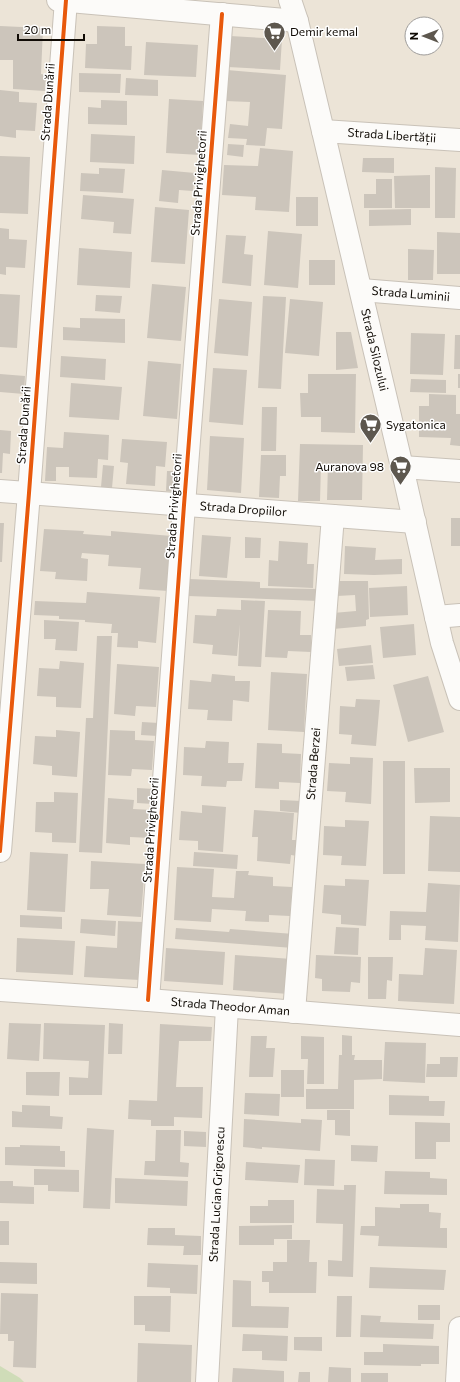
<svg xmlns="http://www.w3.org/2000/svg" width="460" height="1382" font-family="Commissioner,sans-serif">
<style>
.green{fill:#cfdcb8}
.building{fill:#ccc5bb}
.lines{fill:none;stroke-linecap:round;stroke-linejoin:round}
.minor-casing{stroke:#c9c2b8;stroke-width:24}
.tertiary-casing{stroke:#c9c2b8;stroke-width:24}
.secondary-casing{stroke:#c9c2b8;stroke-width:24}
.minor{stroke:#fcfbf9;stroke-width:22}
.tertiary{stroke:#fcfbf9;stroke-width:22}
.secondary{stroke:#fcfbf9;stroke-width:22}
.cycleway-casing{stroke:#fff;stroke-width:6}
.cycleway{stroke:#e8590c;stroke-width:4}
.labels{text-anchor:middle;stroke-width:3;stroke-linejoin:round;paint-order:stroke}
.poi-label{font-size:12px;fill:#100b05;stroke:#fff;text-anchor:start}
.street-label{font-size:12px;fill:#100b05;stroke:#fff}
</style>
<rect width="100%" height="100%" fill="#ece4d7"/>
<path class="green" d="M0,1366L20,1378L24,1382H0Z"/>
<path class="building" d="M0,26L43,28L41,74L46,75L45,91L13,89V60H0Z
M97,26L125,27V46H132L131,70L85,68L86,44H97Z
M230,36L282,39L280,70L228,67Z
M146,42L198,45L196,77L144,75Z
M227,70L286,75L282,129L267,128L265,146L246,145L247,139L228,138L230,124L248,126L250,102L225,101Z
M79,73L121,74L120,93L79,92Z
M126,78L158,80V96L125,95Z
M0,90L19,92V102L37,103L35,131L16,130V138L0,136Z
M169,99L203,101L200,155L166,153Z
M101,100L127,101V125L88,124V107L101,108Z
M91,134L135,136L134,164L90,162Z
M228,144L244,145L243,157L227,155Z
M260,148L293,151L289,212L255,210L256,197L222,195L224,165L258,166Z
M0,156L30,157L28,214L0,213Z
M363,158H394V173L362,172Z
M435,167L456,168L455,218H435Z
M99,168L125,169L123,193L80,191L81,173L99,174Z
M162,170L195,173L193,191L179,190L178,203L159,201Z
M430,175V208H395L394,176Z
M376,179H392V208H364V194H376Z
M83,195L134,199L131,234L113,233L114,222L81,219Z
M296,197H318V226H296Z
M155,207L189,210L185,264L151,262Z
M411,209V225L369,226V210Z
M0,228L9,229V239L27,240L25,268L6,267V275L0,274Z
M268,231L302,234L298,288L264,285Z
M437,232L460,233V274H437Z
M226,235L246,236L244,254L253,255L251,286L222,283Z
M79,248L132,252L130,288L77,285Z
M408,249L434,250L433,280H408Z
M309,260H335V285H309Z
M152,284L186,287L181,341L147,338Z
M0,294L20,295L17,348L0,347Z
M96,295L122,296L120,313L95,311Z
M263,296L286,297L281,389L258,388Z
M219,299L252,302L248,356L214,353Z
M290,299L323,302L319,356L285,353Z
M80,318L125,319V343L63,340V327L80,328Z
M336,332H351L358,368L336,370Z
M411,333L445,334L443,375L410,374Z
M455,335H460V369H454Z
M61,356L106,359L105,380L60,377Z
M148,361L181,364L177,419L143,416Z
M213,368L247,370L243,425L209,422Z
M0,374L25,376L24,394L0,392Z
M308,374H356L355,433L321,432V417H301L300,393H308Z
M458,374H460V388H458Z
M411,379L446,380V393L410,392Z
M71,383L122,387L119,420L69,417Z
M429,394L456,395V414H460V446L450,445L451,438L419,437V406H429Z
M262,407H277L276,451H261Z
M0,430L11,431L10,454L3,453L2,473H0Z
M64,432L109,435L108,460L98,459L97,478L69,477V467H56V481H45L47,447L63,448Z
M210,436L244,438L241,493L207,490Z
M122,439L167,442L165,467L156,466L155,486L126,484L128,463L120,462Z
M300,444L363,445L362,500H327L328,464H321L320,501H298Z
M261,455H286V476H280L279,498L259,497Z
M103,465L114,466L112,488L101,487Z
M167,471H177L176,492L166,491Z
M451,518H460V546H451Z
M0,523H4L2,562H0Z
M44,529L84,531L83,534L111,536V531L172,536L168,591L139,589L141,568L108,566L109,555L82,553L81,558L88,559L87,581L55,579L56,572L40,571Z
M202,535L231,537L227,578L199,576Z
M245,537L261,538L260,558H245Z
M279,541L308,543L307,564H314L313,588L268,586L269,560L278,561Z
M345,546L376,548L375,560L402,559V574L374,575L344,574Z
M189,579L260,582V588L320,589L319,601L188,596Z
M336,581H368L369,619L366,620V626L333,629V613L356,611L355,595L337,596Z
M407,586L408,615L370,617L369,588Z
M87,592L160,597L156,643L138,641V648L117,647L118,633H111L112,624L85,622V620L59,619V616L34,615L35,601L86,603Z
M241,600L265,601L261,667L238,666L240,624L237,656L212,654L213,645L193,643L195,615L216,616L217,609L241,610Z
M268,610L301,611L300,635H311V652L288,651L287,658L265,657Z
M44,620L79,622L77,651L55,650L56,639H44Z
M414,624L416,655L383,658L380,627Z
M97,636H112L102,853L79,852L86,718H93Z
M371,645L373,663L339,666L337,649Z
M60,661L84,663L81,708L56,707V697L37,696L39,668L59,669Z
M117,664L159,667L156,707L136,706L135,716L114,714Z
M373,665L375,679L347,681L345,667Z
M271,672L307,674L304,732L268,730Z
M212,674L235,676V681H250L249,702L233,700L232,721L207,720L208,710L188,709L190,680L211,682Z
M428,676L444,732L408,742L393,685Z
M356,699L380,700L376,746L351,744L352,735L339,734L340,706L355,707Z
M142,722L159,723L158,736L141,735Z
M56,730L80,732L77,777L52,775V766L33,764L35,736L56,737Z
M110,730L135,731V740L154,741L152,770L132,769L131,776L108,775Z
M206,741L229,742L228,763H244L242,781H227L226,787L201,786L202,776L183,775L184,747L205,748Z
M257,743L282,744V753L301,754L300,783L279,782V789L255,788Z
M350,757L373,758L371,804L345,802L346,792L327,791L329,763L350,764Z
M383,761H405V874H383Z
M414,768H450V802L415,803Z
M137,788L154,789L153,804L137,803Z
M54,792L78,793L76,843L52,842V833L35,832L36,802H54Z
M108,798L134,800L133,809L152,810L151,838L130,837V845L106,843Z
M280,800L302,801L301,813L280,811Z
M202,805L226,807L223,852L198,850V841L179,840L181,811L202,813Z
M254,810L294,813L292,840H298L297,856L291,855L290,864L257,861L258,837H252Z
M430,816L460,817V872L428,871Z
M345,820L369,821L366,866L341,865L342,856L323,855L324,826L345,827Z
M30,852L68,854L65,912L27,910Z
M194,852L238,855L237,869L193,866Z
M91,861L145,864L141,917L107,915L109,889H90Z
M177,867L214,869L212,897L234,898L236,871H249L248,875L273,877V886L292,887L290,916L269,915V922L245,921L246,911L212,909L211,922L174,920Z
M345,879L369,880L366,926L341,924V915L322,913L324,885L345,886Z
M428,883L460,885L458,942L425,940L426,926L401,925V940H389L390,911L426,912Z
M20,915L62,917V929L20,927Z
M81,919L116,921L115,936L80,933Z
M118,921L143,922L140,980L84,977L86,946L117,948Z
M336,927L359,928L358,955L334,954Z
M176,928L229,932L230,929L294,934L293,948L175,939Z
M17,938L75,941L73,975L16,972Z
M166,948L225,952L223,985L164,981Z
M425,948L457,950L454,1004L398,1001L399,974L423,975Z
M235,955L292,959L289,994L233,990Z
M316,955L361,957L360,983L351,982L350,992L322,991V979L315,978Z
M368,957H393L392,981L387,980L386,999H368Z
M9,1023L41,1024L39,1061L7,1059Z
M44,1023L105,1025L102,1095H69V1077L88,1078L89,1061L43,1059Z
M109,1023L123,1024L122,1054H108Z
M160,1024L212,1027L211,1041H179L176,1087H203L202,1118L174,1117V1126H151V1120L128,1119L129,1100L157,1101Z
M342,1035L352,1036V1055H355L354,1060H382V1079L354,1080V1109H306V1089H338L339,1055H342Z
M251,1036H267L266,1048H275L273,1077H249Z
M301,1036L324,1037V1084H307L308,1059H301Z
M385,1042L426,1043L425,1083L383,1081Z
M440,1057H458L457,1077H426L427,1064H440Z
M281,1070H304V1097H281Z
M26,1072H60L59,1096L26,1095Z
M245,1093L280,1094L279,1116L244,1114Z
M389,1095L429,1096V1101H445L444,1116L389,1115Z
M22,1105L50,1106V1116L63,1117L62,1129L12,1127V1111L22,1112Z
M327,1110H350V1136L335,1135V1120H327Z
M244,1119L301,1123V1119L322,1120L320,1151L262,1147V1149L243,1147Z
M415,1122L450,1123V1142H436V1159H415Z
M87,1128L114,1130L110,1209L83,1208Z
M156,1130H181L180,1162L189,1163L188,1177L144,1175L145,1161H155Z
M184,1131L206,1132V1147L184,1146Z
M20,1145L60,1146V1151H65V1167L5,1165V1147H20Z
M351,1145L378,1146L377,1162L351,1161Z
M305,1159L335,1160L334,1186L304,1185Z
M246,1162L300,1165L298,1183L245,1180Z
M34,1169L79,1170V1192L48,1191V1185H34Z
M385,1171L430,1172V1178L447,1179V1195L384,1194Z
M115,1178L188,1181L187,1206L115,1203Z
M0,1181H13V1186L34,1187V1204L0,1203Z
M344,1185H356L353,1277L328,1276V1260L342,1261L343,1224L316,1223L317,1189L344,1190Z
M268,1200H294V1223H250V1206H268Z
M400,1204H429V1212L441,1213L440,1228H447V1248L378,1246L379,1236L360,1235L361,1226H375V1207L400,1208Z
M0,1221H9V1245H0Z
M292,1225V1239H274V1245H239V1226Z
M148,1228H175V1235L201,1236V1255H183L184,1246L147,1245Z
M287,1240H310L309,1262H317L316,1293H269V1282H262V1271H273V1262H287Z
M0,1262L37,1263V1284L0,1283Z
M148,1263L198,1265L197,1294L170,1293V1288L147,1287Z
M370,1267L446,1270L444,1290L369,1288Z
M233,1280L251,1281V1306L289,1307L288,1328L232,1327Z
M1,1293L38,1294L36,1368L13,1367L14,1341H8V1334H0Z
M134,1296H171L170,1332L145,1331V1325H134Z
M337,1296H352L351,1337H336Z
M418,1305H440V1320H418Z
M361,1315L381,1316L380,1322L434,1324L433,1339L360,1337Z
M243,1334L288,1336L287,1361L262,1360V1351H242Z
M294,1337H322V1351L294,1350Z
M138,1343L192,1345L191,1382H137Z
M383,1344L439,1346V1364H421V1366L364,1365V1352H383Z
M329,1367L351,1368V1382H328Z
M233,1368L284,1371V1382H232Z
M299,1372H310V1382H298Z
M361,1373H388V1382H361Z"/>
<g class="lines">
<defs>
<g id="minor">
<path d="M58,0L297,21"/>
<path id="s1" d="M323,131L460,140"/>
<path id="s2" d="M361,290L460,298"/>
<path d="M402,467L460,471"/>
<path d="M436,617L460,615"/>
<path d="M0,851L29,493L66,0"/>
<path id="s3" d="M0,990L148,1000L460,1025"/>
<path d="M148,1000L184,505L222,14"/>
<path id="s4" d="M294,1012L333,516"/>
<path id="s5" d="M207,1382L227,1007"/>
</g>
<g id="tertiary">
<path id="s6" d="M0,491L415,522"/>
</g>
<g id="secondary">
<path id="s7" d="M290,0L297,21L323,131L402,467L436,617L442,643L460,699"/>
<path d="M457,1382L460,1328"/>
</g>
</defs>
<use href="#minor" class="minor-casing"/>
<use href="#tertiary" class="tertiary-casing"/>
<use href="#secondary" class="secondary-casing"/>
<use href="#minor" class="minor"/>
<use href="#tertiary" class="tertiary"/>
<use href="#secondary" class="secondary"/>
<defs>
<path id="cycleway" d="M0,851L29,493L66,0
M148,1000L184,505L222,14"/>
</defs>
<use href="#cycleway" class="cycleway-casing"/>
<use href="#cycleway" class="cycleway"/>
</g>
<defs>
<symbol id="supermarket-pin" viewBox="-11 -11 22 30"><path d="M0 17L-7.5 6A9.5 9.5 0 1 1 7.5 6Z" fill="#5d574e" stroke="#fff"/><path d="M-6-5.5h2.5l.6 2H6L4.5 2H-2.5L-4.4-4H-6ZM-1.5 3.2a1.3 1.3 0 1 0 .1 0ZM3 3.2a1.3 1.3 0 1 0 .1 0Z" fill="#fff"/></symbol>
</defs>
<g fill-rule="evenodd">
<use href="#supermarket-pin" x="262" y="20" width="25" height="34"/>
<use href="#supermarket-pin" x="358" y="412" width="25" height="34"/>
<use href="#supermarket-pin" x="388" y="454" width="25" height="34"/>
</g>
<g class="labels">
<g class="poi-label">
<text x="290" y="36">Demir kemal</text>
<text x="386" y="429">Sygatonica</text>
<text x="384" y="471" text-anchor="end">Auranova 98</text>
</g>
<g class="street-label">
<text transform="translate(48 102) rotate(-86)" y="4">Strada Dunării</text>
<text dy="4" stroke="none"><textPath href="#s1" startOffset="69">Strada Libertății</textPath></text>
<text transform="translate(199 183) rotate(-86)" y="4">Strada Privighetorii</text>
<text dy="4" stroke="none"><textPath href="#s2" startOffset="50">Strada Luminii</textPath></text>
<text dy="4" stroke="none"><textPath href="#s7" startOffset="360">Strada Silozului</textPath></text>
<text transform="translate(24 425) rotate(-86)" y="4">Strada Dunării</text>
<text transform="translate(174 506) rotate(-86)" y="4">Strada Privighetorii</text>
<text dy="4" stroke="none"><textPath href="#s6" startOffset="244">Strada Dropiilor</textPath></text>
<text dy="4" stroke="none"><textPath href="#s4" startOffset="249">Strada Berzei</textPath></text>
<text transform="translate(151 830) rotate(-86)" y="4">Strada Privighetorii</text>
<text dy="4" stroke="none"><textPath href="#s3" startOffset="231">Strada Theodor Aman</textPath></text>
<text dy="4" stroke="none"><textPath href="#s5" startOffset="188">Strada Lucian Grigorescu</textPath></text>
</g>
</g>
<g transform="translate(424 36) rotate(270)"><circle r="19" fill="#ffffff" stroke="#9f9d9b"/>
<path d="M0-3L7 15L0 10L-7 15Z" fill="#5d574e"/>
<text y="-6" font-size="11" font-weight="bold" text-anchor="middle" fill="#100b05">N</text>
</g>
<path d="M18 34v6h66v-6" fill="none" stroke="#100b05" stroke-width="2"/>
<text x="24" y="34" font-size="12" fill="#100b05" stroke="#ffffff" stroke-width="3" paint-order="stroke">20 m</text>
</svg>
